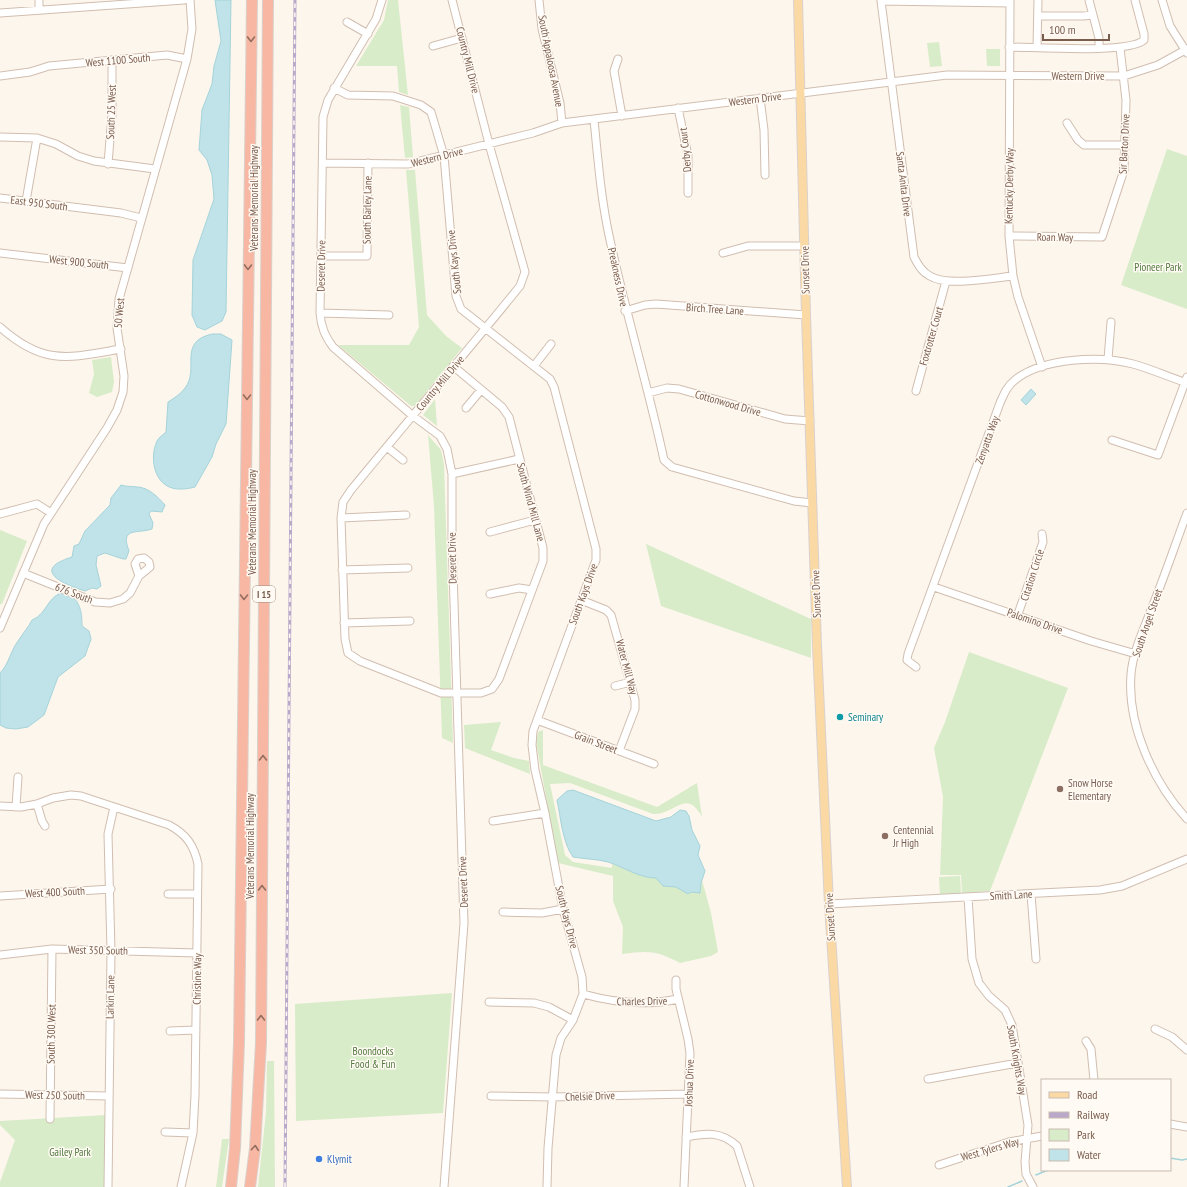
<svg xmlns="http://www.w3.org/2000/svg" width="1187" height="1187" font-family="'PT Sans Narrow',sans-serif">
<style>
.green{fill:#d8ecc9}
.water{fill:#bfe3e8;stroke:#a5d3da}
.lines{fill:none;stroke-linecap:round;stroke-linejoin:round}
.stream{stroke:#a5d3da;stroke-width:1.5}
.minor-casing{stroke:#d1beb0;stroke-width:9}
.major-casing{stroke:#dad1cd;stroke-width:10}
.highway-casing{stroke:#dad1cd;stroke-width:12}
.minor{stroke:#fff;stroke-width:7}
.major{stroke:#fbd9a5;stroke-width:8}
.highway{stroke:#f7b7a3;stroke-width:10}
.rail-casing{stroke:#b9a8c9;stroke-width:3}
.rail{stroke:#fffaf3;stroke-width:1.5;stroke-dasharray:4.5;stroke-linecap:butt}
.oneway{stroke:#936e5e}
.culture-dot{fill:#0f9aa8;stroke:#fffaf3;stroke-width:1.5}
.education-dot{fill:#8d6e63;stroke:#fffaf3;stroke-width:1.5}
.shop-dot{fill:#3f7fe0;stroke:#fffaf3;stroke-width:1.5}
.labels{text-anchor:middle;stroke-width:3;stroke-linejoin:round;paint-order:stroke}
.shield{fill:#fffaf3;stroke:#a28b7f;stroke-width:1}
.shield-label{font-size:10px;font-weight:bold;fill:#7a5c4d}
.street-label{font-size:11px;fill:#7a5c4d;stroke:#fffaf3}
.park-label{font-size:11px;fill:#537a41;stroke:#fffaf3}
.culture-label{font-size:11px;fill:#0d838f;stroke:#fffaf3;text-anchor:start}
.education-label{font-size:11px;fill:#785e54;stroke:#fffaf3;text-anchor:start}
.shop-label{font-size:11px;fill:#366cbe;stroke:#fffaf3;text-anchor:start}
</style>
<rect width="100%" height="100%" fill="#fdf6ec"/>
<path class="green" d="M388,0H398L408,95L399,92L397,66H356L384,20Z
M939,42L942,66L930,67L927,43Z
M986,49H1000V66H987Z
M400,105L409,107L413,157L405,158Z
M1167,149L1187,156V309L1121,285Z
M406,170H415L427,315L446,336L462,348L415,406H411L338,345H409L419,327Z
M111,357L114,382L112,392L97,397L89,393L94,374L92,360Z
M435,399L437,426L423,415Z
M428,435L441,450L444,464L453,743L442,738L434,506Z
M0,530L27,541L2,604H0Z
M646,544L811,619V658L661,606Z
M969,652L1068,688L990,891L962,893L961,875H940L943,797L934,748L945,722Z
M501,722L491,750L514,758L529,761L530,774L465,748L464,725Z
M543,730V765L657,807L697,783L702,817C686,787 674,816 653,814L570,783L550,784L565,855L573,862L612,868V864C627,868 640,878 656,878L663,886L676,887L688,894L691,892L700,893L702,880L711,913L718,952L711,956L680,963C654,950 651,951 622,954L623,927L613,901V876L558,863L536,742L538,732Z
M960,876L961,894L940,895L939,877Z
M452,993L443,1113L296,1121L295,1004Z
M267,1061H274L275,1187H258L266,1112Z
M106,1115L105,1187H0V1182L15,1140L0,1125V1121Z
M222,1139H229L222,1187H216Z"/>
<path class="water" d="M215,0H231L226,312L222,321L205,330L197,327L192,315L193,260L214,199L212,175L207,160L199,150L202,110L212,84L214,66L221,41Z
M212,334H221L232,340L226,424L216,444L212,457L195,487C191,488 186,489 182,489C156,491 148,461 157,441C159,437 163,435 166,432L168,402C174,398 181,394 185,388C200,369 177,342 212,334Z
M1031,389L1036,394L1026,405L1021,400Z
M121,485C127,487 131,486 137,487C148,487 158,497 165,505L162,512L151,511L149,514L153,523L152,529C136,534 120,527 129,551L126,559H123L105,553L97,556L96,565L101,586L97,589L92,588L85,591C63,584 30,570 72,557L74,546L79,544L85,531L110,505L111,498Z
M66,592C80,600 82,611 82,626L89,631L91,639L85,656L58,677L44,715L28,727L16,729L6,728L0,725V673C9,664 10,652 18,641C23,633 28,628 32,620C48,614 47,594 66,592Z
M573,790L656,821L671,817L680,810L686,811L689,816L692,830L700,846L698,855L705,871L701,883L700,893L691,892L688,894L676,887L663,886L656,878C639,878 624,867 608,862C597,859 584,859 573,857C562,841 561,819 557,800L567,791Z"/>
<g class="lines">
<path class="stream" d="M1170,1158L1182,1160L1187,1159
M1036,1175L1048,1170
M1008,1187L1022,1181"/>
<defs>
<path id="minor" d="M39,0V10
M382,0L376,19L328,100L323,117L320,313C321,327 325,336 333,347L413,416L440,436L447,449L452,474V538L464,923L444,1187
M452,0L489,144L525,272L520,286C464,355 407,422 351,490L343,502L341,518L345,639L348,653L360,661L441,693H481L492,689L499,679L543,561V548L509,417L502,407L453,366
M539,0L542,29L560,103L562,123
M1010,0L1009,236L1013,276L1018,297L1042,367
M1089,0L1099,38V48
M1162,0L1170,26L1187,53
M1010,3L881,1L914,257C918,265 922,272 930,276C947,287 993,278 1013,276
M0,13L184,0
M1038,16H1083L1093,15
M347,22L368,34
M433,46L462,38
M1009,47C1034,47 1129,54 1144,40V34L1135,0
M1037,47L1038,0
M618,59L614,71L622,116
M0,76L30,72L49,66L167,55L187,59
M334,88L348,95L393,96L421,105L431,112L444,156L456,296L461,309L550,379L554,387L596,549V560L533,731L532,745L535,770L545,813L563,909L582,977L583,994L573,1020L561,1038L556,1055L548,1148L547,1187
M760,98L764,130L765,175
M678,108L688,156V193
M594,120C598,160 601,200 610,240C626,314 648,386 664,460L672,467L794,501L812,503
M1067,123L1078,140L1084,145H1125
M0,137L37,138L56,144L78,156L94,161L155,169
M323,163L408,164L533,133L562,123L947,75L1124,76L1158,65L1187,49
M108,164L112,115V60
M0,198L121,213L141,218
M26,201L37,138
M1009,236L1102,237L1124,170L1126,100L1120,48
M0,253L128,268
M723,253L748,246H804
M321,256H367L368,163
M625,311L645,305L656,304L806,315
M320,313L389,315
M0,327C44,366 68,358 121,349
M1108,359L1111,322
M534,366L551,344
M916,391L946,281
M648,393L667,388L679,389L785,419L810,421
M466,408L481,390
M1112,440L1158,455L1187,377
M387,447L403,460
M452,474L519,459
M1187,513C1175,545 1164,578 1151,610C1143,631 1133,652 1131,674C1127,725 1153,782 1187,819
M0,514L37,504L51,513
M341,518L406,515
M490,532L535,520
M342,570L408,568
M23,573L95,602L110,603L123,599L130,593L139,576L150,567L149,562L144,558L138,559L135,564L139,576
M934,587L1091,641L1136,654
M490,594L519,588L532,590
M581,600L606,610L611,615L635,700V709L619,751
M1018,614L1043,542L1042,534
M344,623L410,621
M0,628L44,524L107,428L117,410L123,392L124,376L117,328L119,299L187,59L192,29L190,0
M916,667L907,660L908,654L1000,403C1004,394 1007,386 1015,380C1042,358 1100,355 1133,364C1151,369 1169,377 1187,383
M615,686L631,682
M537,720L654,764
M37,804L42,821L45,826
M0,806L21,807L37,804L53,798L71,795L81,796L169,825C186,834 194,845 198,864L195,1095L193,1133L181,1187
M16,807L18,777
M493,821L545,813
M168,894H197
M1031,894L1036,959
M0,896L111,889
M968,897L972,959L979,983L989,996L1005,1010L1012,1025L1028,1125L1025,1162L1026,1174L1033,1187
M829,904L1100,890L1122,886L1187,859
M503,912L542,913L563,909
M0,955L52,949L197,953
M676,980V989L688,1039L690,1053L684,1187
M583,994C615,1003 646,1006 678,999
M489,1002L534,1003L549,1007L573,1020
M1155,1029L1172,1037L1187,1050
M170,1031L196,1030
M1086,1041L1091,1049L1094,1080
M928,1079L1018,1063
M0,1094L109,1096
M491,1096L552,1097L688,1094
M50,1119L52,949
M1170,1124L1187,1127
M165,1132L193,1133
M686,1137C705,1133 721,1131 737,1146L750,1187
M939,1165L1009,1142L1042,1136
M108,1187L111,951L108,834L114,807"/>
<path id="major" d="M798,0L806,315L817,646L829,904L847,1187"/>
<path id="highway" d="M231,1187L235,1148L239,1042L252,0
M250,1187L255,1148L261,1043L268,0"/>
</defs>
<use href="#minor" class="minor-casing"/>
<use href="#major" class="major-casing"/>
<use href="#highway" class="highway-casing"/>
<use href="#minor" class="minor"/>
<use href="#major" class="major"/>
<use href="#highway" class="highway"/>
<defs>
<path id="rail" d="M285,1187L295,0"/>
</defs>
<use href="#rail" class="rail-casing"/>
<use href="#rail" class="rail"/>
</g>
<defs><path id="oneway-chevron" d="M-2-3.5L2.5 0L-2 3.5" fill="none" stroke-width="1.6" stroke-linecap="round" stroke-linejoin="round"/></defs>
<g class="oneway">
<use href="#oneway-chevron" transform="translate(251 39) rotate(91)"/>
<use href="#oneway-chevron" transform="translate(248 267) rotate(91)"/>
<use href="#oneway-chevron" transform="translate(247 397) rotate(91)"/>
<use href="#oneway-chevron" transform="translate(244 597) rotate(91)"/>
<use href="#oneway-chevron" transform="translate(263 758) rotate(-90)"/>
<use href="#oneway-chevron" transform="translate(262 888) rotate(-90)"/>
<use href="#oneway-chevron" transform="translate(261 1018) rotate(-90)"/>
<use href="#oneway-chevron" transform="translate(255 1148) rotate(-85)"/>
</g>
<circle class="culture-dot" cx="840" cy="717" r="4"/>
<g class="education-dot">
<circle cx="1060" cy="789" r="4"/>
<circle cx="885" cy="836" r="4"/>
</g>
<circle class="shop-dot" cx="319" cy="1159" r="4"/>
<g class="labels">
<rect class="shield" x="253" y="586" width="22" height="16" rx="3"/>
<g class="shield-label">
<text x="264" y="598">I 15</text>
</g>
<g class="street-label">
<text transform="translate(118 60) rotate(-5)" y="4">West 1100 South</text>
<text transform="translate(468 60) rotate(76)" y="4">Country Mill Drive</text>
<text transform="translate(551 61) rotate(79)" y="4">South Appaloosa Avenue</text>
<text x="1078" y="80">Western Drive</text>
<text transform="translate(755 99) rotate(-7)" y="4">Western Drive</text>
<text transform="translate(111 112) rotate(-88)" y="4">South 25 West</text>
<text transform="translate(1124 144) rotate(-87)" y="4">Sir Barton Drive</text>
<text transform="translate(685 150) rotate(-96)" y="4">Derby Court</text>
<text transform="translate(437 157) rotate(-14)" y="4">Western Drive</text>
<text transform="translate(904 184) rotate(83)" y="4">Santa Anita Drive</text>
<text transform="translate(1009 186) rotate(-89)" y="4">Kentucky Derby Way</text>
<text transform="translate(254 198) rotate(-90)" y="4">Veterans Memorial Highway</text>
<text transform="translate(39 203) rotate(7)" y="4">East 950 South</text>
<text transform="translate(367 210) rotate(-89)" y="4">South Barley Lane</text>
<text transform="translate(1055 237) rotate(1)" y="4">Roan Way</text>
<text transform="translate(79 262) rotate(6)" y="4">West 900 South</text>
<text transform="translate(454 262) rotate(-96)" y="4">South Kays Drive</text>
<text transform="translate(321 266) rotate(-89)" y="4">Deseret Drive</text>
<text transform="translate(805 270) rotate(-91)" y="4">Sunset Drive</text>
<text transform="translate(618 277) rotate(78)" y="4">Preakness Drive</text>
<text transform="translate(715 309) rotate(4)" y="4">Birch Tree Lane</text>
<text transform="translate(119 313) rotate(-85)" y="4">50 West</text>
<text transform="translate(931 336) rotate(-74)" y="4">Foxtrotter Court</text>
<text transform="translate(440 383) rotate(-50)" y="4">Country Mill Drive</text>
<text transform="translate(728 403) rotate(16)" y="4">Cottonwood Drive</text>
<text transform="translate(987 440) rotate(-70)" y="4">Zenyatta Way</text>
<text transform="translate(531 502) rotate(75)" y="4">South Wind Mill Lane</text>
<text transform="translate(252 522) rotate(-90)" y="4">Veterans Memorial Highway</text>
<text transform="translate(452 558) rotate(-91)" y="4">Deseret Drive</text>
<text transform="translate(1032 575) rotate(-72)" y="4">Citation Circle</text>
<text transform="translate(74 593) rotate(21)" y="4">676 South</text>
<text transform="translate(583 594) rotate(-70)" y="4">South Kays Drive</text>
<text transform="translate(816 594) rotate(-92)" y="4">Sunset Drive</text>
<text transform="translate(1035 621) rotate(19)" y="4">Palomino Drive</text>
<text transform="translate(1147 623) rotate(-71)" y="4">South Angel Street</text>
<text transform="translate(627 667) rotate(75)" y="4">Water Mill Way</text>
<text transform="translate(596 742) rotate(21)" y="4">Grain Street</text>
<text transform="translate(250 846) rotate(-90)" y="4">Veterans Memorial Highway</text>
<text transform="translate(463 882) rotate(-92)" y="4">Deseret Drive</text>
<text transform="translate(55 892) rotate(-3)" y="4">West 400 South</text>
<text transform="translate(1011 895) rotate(-3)" y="4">Smith Lane</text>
<text transform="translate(567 917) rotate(76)" y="4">South Kays Drive</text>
<text transform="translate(830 917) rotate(-93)" y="4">Sunset Drive</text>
<text transform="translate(98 950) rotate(1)" y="4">West 350 South</text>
<text transform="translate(197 979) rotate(-89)" y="4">Christine Way</text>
<text transform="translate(110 997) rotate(-89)" y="4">Larkin Lane</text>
<text transform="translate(642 1001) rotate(-1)" y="4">Charles Drive</text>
<text transform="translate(51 1034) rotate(-89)" y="4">South 300 West</text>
<text transform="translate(1017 1060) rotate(80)" y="4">South Knights Way</text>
<text transform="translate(689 1083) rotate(-88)" y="4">Joshua Drive</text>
<text transform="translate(55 1095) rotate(1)" y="4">West 250 South</text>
<text transform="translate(590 1096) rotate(-2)" y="4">Chelsie Drive</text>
<text transform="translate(990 1149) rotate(-16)" y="4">West Tylers Way</text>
</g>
<g class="park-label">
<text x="1158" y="271">Pioneer Park</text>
<text x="373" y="1055">Boondocks<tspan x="373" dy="13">Food &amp; Fun</tspan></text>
<text x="70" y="1156">Gailey Park</text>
</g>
<g class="culture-label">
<text x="848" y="721">Seminary</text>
</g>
<g class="education-label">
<text x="1068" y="787">Snow Horse<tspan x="1068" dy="13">Elementary</tspan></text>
<text x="893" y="834">Centennial<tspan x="893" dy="13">Jr High</tspan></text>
</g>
<g class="shop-label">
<text x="327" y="1163">Klymit</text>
</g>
</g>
<rect x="1041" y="1079" width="130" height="92" fill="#fffaf3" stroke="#cabbb1"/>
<rect x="1049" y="1092" width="20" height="6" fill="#fbd9a5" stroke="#cabbb1"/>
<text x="1077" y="1099" font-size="12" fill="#7a5c4d">Road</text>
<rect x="1049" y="1112" width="20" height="6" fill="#b9a8c9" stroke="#cabbb1"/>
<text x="1077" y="1119" font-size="12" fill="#7a5c4d">Railway</text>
<rect x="1049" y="1129" width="20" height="12" fill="#d8ecc9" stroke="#cabbb1"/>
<text x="1077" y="1139" font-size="12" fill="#7a5c4d">Park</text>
<rect x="1049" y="1149" width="20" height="12" fill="#bfe3e8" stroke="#cabbb1"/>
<text x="1077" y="1159" font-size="12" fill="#7a5c4d">Water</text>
<path d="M1043 34v6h66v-6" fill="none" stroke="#7a5c4d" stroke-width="2"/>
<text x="1049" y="34" font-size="12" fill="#7a5c4d" stroke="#fffaf3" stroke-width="3" paint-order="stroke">100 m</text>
</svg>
